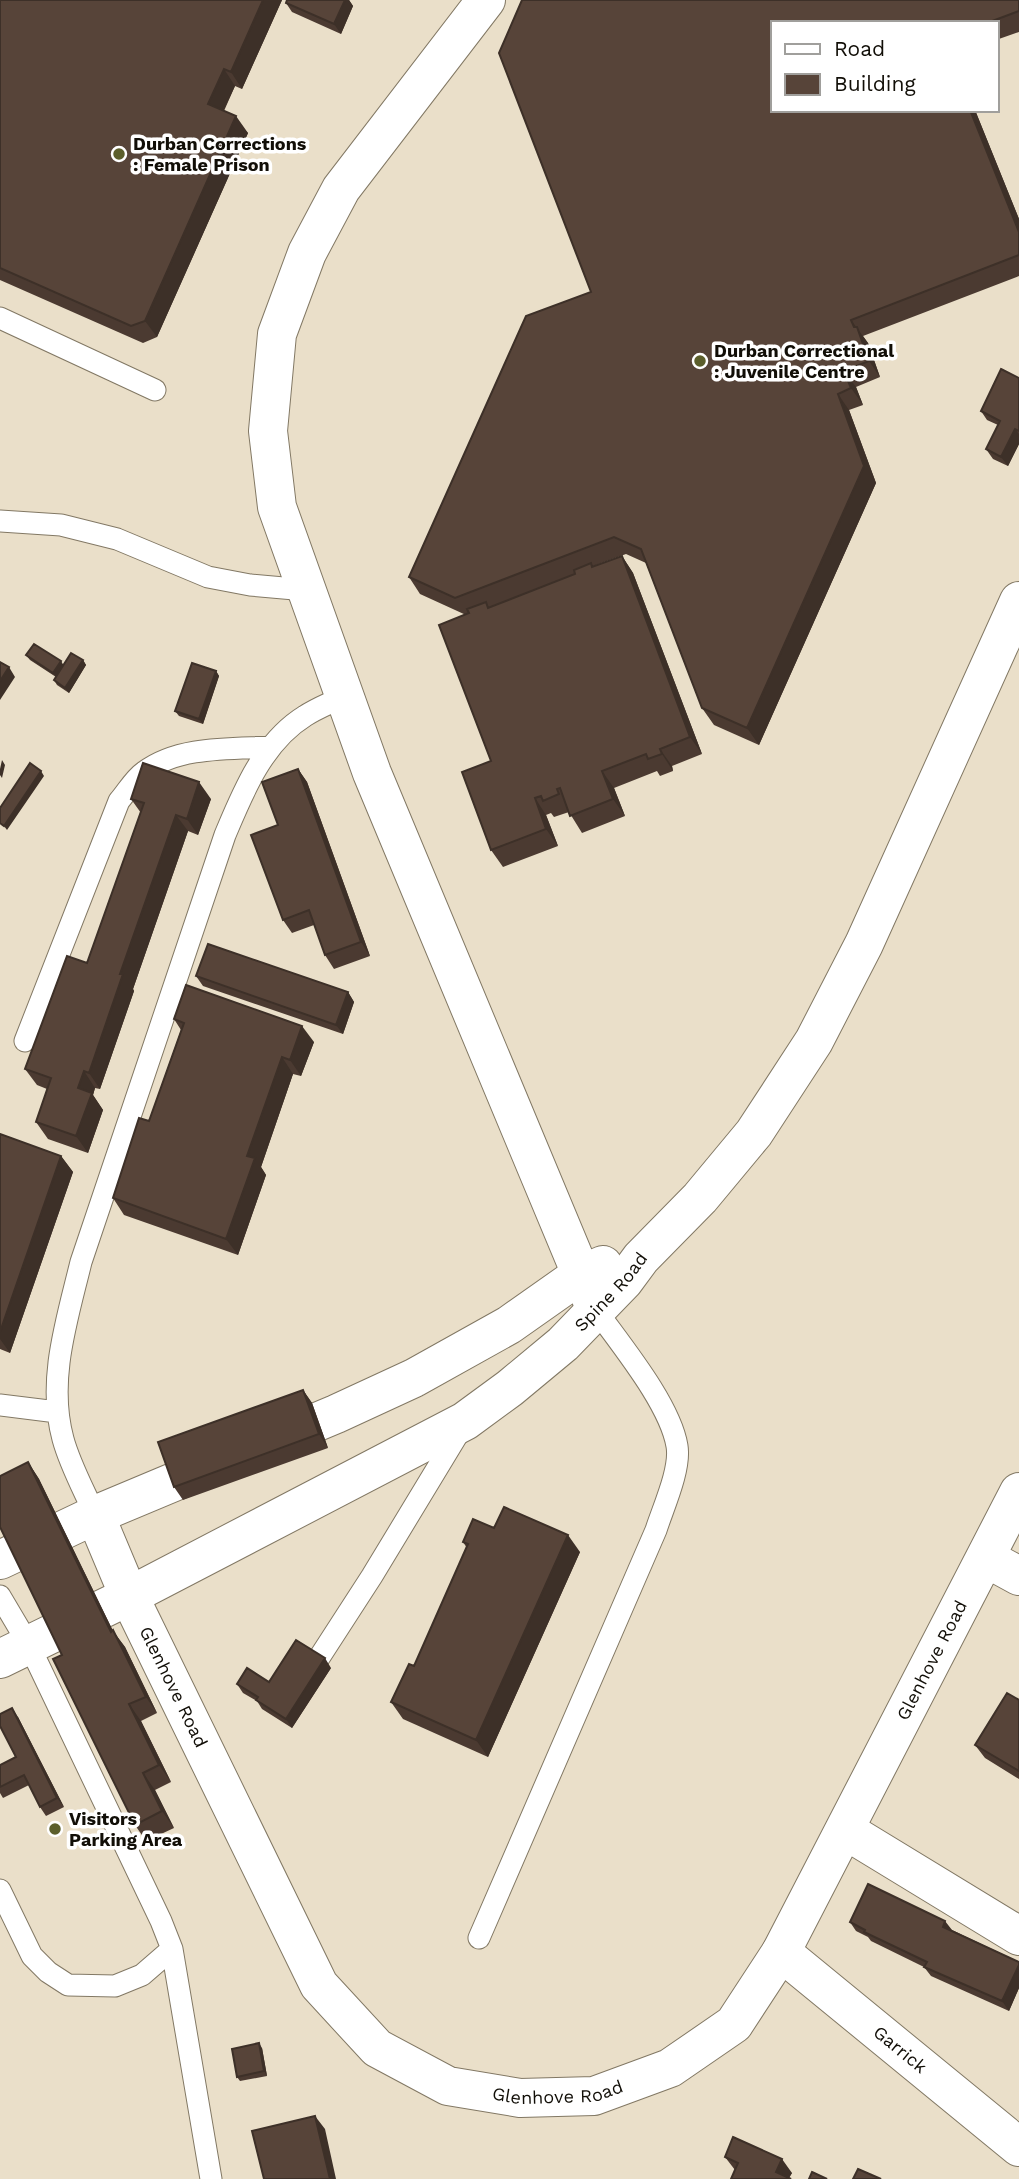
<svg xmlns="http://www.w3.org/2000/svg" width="1019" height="2179" font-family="'Work Sans',sans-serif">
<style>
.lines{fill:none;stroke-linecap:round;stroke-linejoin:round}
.service-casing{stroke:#827864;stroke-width:23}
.minor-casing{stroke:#827864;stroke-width:40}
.service{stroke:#fff;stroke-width:21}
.minor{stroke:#fff;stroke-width:38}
.wall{fill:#4b3a31}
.shaded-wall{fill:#3d3028}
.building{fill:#574439;stroke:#3d3028;stroke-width:2}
.poi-dot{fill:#5b5e2b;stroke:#fff;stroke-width:2.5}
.labels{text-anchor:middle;stroke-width:7;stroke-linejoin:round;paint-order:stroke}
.poi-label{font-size:18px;font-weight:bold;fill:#110e07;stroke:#fff;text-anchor:start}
.street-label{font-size:18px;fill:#110e07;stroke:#fff}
</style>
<rect width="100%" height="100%" fill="#eadfc9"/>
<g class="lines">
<defs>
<path id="service" d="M0,318L155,390
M0,521L61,525L117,539L208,577L250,585L306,590
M25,1041L119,801C127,792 134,779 144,772C178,746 230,749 271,747
M0,1405L57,1412
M95,1515C84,1490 70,1465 63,1439C47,1380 67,1320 81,1262L225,835C243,792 263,742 305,716C317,708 331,703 344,696
M0,1596L29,1645L161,1921L172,1949L211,2179
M306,1678L372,1576L461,1429
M0,1890L32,1956L48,1972L68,1985L115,1986L142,1975L172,1949
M479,1938L656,1530C663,1508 681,1469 677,1446C670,1404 621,1345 596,1310"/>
<g id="minor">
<path d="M486,0L341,189L307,253L277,334L268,431L277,507L372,773L596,1310"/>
<path id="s1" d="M95,1515L129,1596L319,1985L377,2048L448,2086L520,2098L594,2096L670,2068L734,2024L781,1952L1019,1492"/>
<path d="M986,1558L1019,1576"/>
<path d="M0,1560L95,1515L336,1414L414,1378L509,1325L580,1275L603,1265"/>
<path id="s2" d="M0,1659L129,1596L465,1421L510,1388L563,1344L624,1281L641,1258L700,1198L754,1133L814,1041L864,944L1019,601"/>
<path d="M845,1830L1019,1936"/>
<path id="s3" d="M781,1952L1019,2147"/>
</g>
</defs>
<use href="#service" class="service-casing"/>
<use href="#minor" class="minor-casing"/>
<use href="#service" class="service"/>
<use href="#minor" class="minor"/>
</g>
<path class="wall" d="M0,0H282L242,89L235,86L224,111L248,133L157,337L143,343L0,280Z
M287,0H349L353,6L341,34L292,12L286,3Z
M522,0H1019V32L996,40V23H772V110H975L1019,219V276L863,336L868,343L880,377L856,387L863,405L849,410L876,483L759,745L714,725L702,708L646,563L626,554L593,566L622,556L633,573L702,754L672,766L673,771L660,776L657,771L614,788L625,816L582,833L569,812L554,817L551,813L546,815L558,846L503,867L491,850L462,772L491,761L439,625L466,615L420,594L409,577L526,316L591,292L499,53Z
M1019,378V444L1008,466L993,459L986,449L998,425L987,420L981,411Z
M26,655L64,665L83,660L86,665L69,693L57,685L54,680L56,677L30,660Z
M216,671L219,676L203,724L179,716L175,711Z
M298,769L307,782L370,956L334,969L325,955L314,925L292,933L283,920L278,825Z
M131,799H211L198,835L188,831L133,989L134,991L100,1089L95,1088L93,1095L103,1110L88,1153L48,1139L36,1122L47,1089L37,1085L25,1069L87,963L141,813Z
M196,976L348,992L354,1002L343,1034L203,986Z
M174,1019L314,1042L301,1076L293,1074L261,1167L266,1175L238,1255L124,1215L113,1198L149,1121L181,1030Z
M0,1134L61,1156L73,1172L10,1353L0,1349Z
M303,1390L312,1403L328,1448L183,1500L174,1487Z
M28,1462L39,1479L113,1631L125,1647L157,1713L141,1721L171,1782L155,1790L174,1828L146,1841L135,1825L62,1655Z
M494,1528L580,1552L488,1757L403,1719L391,1702L414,1666L467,1548L463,1542Z
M331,1668L292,1728L262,1709L257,1701L243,1693L237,1684L269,1682Z
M1019,1700V1779L985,1758L975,1745Z
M18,1717L64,1807L46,1816L40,1807L29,1785L3,1798L0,1793V1765L16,1757Z
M850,1922L952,1930L1019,1962V1988L1009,2011L931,1976L924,1967L871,1941L868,1937L856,1931Z
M262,2048L267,2076L240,2081L237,2077Z
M725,2157L792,2173L789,2178L735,2170Z"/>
<path class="shaded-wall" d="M263,0H282L242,89L231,72Z
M345,0H349L353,6L341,34L334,24Z
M224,69L235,86L219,120L208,104Z
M970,110H975L1019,219V232Z
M236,116L248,133L157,337L145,321Z
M851,320L868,343L880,377L869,361Z
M844,371L856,387L863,405L851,388Z
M838,394L849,410L876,483L759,745L747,728Z
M1015,429L1019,434V444L1008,466L1001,457Z
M622,556L633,573L702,754L690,737Z
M83,660L86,665L69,693L65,688Z
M61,661L64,666L57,678L53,673Z
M9,667L15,677L0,700V681Z
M216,671L219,676L203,724L199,719Z
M660,749L672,766L673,771L662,754Z
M2,760L5,765L2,778L0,775V769Z
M298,769L307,782L370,956L361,942Z
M41,771L44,776L7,830L4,826Z
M602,771L614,788L625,816L613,799Z
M199,782L211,799L198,835L187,819Z
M535,798L546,815L558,846L546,829Z
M176,815L188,831L133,989L134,991L100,1089L89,1073L120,974Z
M348,992L354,1002L343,1034L336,1025Z
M302,1026L314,1042L301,1076L290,1060Z
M282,1057L293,1074L261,1167L266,1175L238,1255L226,1239L247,1156Z
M84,1071L95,1088L93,1095L103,1110L88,1153L76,1136L78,1088Z
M61,1156L73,1172L10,1353L0,1339V1332Z
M303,1390L312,1403L328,1448L319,1434Z
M28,1462L39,1479L113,1631L125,1647L157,1713L146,1697L111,1632Z
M568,1535L580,1552L488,1757L476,1740Z
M325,1658L331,1668L292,1728L286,1719Z
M129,1704L141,1721L171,1782L159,1765Z
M12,1708L18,1717L64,1807L57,1798Z
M143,1773L155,1790L174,1828L162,1811Z
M945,1921L952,1930L949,1936L943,1927Z
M1019,1965V1988L1009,2011L1002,2001Z
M259,2043L262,2048L267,2076L264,2071Z
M315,2116L325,2129L336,2179H330Z
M782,2159L792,2173L788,2179L776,2172Z"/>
<path class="building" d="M0,0H263L231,72L224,69L208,104L236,116L145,321L131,326L0,268Z
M287,0H345L334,24L286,3Z
M522,0H1019V11L987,23H772V110H970L1019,232V255L851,320L854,327H857L869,361L844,371L851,388L838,394L864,466L747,728L702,708L641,549L614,537L455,598L409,577L526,316L591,292L499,53Z
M1001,369L1019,378V431L1015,429L1001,457L986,449L1000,421L981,411Z
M622,556L690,737L660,749L662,754L648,759L646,754L602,771L613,799L570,816L560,788L557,789L559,794L543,801L541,796L535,798L546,829L491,850L462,772L491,761L439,625L469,613L467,609L486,602L488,608L575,574L574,570L591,563L592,567Z
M34,644L61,661L53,673L26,655Z
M71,653L83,660L65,688L54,680Z
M0,662L9,667L0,681Z
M192,663L216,671L199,719L175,711Z
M30,763L41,771L4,826L0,823V808Z
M143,763L199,782L187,819L176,815L120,974H123L89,1073L84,1071L78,1088L92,1093L76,1136L36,1122L51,1078L25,1069L67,956L87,963L144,803L131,799Z
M298,769L361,942L325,955L309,910L283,920L251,835L278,825L262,782Z
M208,944L348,992L336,1025L196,976Z
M186,985L302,1026L290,1060L282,1057L247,1156L255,1158L226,1239L113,1198L139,1118L149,1121L184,1023L174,1019Z
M0,1134L61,1156L0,1332Z
M303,1390L319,1434L174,1487L158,1442Z
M28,1462L111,1632L113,1630L146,1697L129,1704L159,1765L143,1773L162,1811L135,1825L53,1659L62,1655L0,1527V1476Z
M504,1507L568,1535L476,1740L391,1702L409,1664L414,1666L468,1544L463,1542L473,1519L494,1528Z
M296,1640L325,1658L286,1719L256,1700L258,1697L237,1684L247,1668L269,1682Z
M1007,1693L1019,1700V1771L975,1745Z
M12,1708L57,1798L40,1807L24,1775L0,1787V1765L16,1757L0,1726V1714Z
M868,1884L945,1921L943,1927L1019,1962V1965L1002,2001L924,1967L927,1962L864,1932L865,1930L850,1922Z
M259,2043L264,2071L237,2077L232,2049Z
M315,2116L330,2179H264L252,2131Z
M733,2137L782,2159L776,2172L791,2179H731L738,2163L725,2157Z
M858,2169L881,2179H853Z
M812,2172L827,2179H809Z"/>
<g class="poi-dot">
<circle cx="119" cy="154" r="7"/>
<circle cx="700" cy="361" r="7"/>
<circle cx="55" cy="1829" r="7"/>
</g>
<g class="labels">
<g class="poi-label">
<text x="133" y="150">Durban Corrections<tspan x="133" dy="21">: Female Prison</tspan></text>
<text x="714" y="357">Durban Correctional<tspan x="714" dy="21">: Juvenile Centre</tspan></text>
<text x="69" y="1825">Visitors<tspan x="69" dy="21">Parking Area</tspan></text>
</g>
<g class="street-label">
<text dy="6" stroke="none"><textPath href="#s2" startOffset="718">Spine Road</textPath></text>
<text dy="6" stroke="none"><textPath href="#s1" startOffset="1407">Glenhove Road</textPath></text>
<text dy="6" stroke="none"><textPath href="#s1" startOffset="189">Glenhove Road</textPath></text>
<text dy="6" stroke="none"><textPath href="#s3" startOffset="154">Garrick</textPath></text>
<text dy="6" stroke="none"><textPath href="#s1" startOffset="798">Glenhove Road</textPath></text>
</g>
</g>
<rect x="771" y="21" width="228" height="91" fill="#ffffff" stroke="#a09f9c" stroke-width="2"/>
<rect x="785" y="44" width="35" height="10" fill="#ffffff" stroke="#a09f9c" stroke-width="2"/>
<text x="834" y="56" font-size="21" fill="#110e07">Road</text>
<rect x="785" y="74" width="35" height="21" fill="#574439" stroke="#a09f9c" stroke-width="2"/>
<text x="834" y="91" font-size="21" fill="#110e07">Building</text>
</svg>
